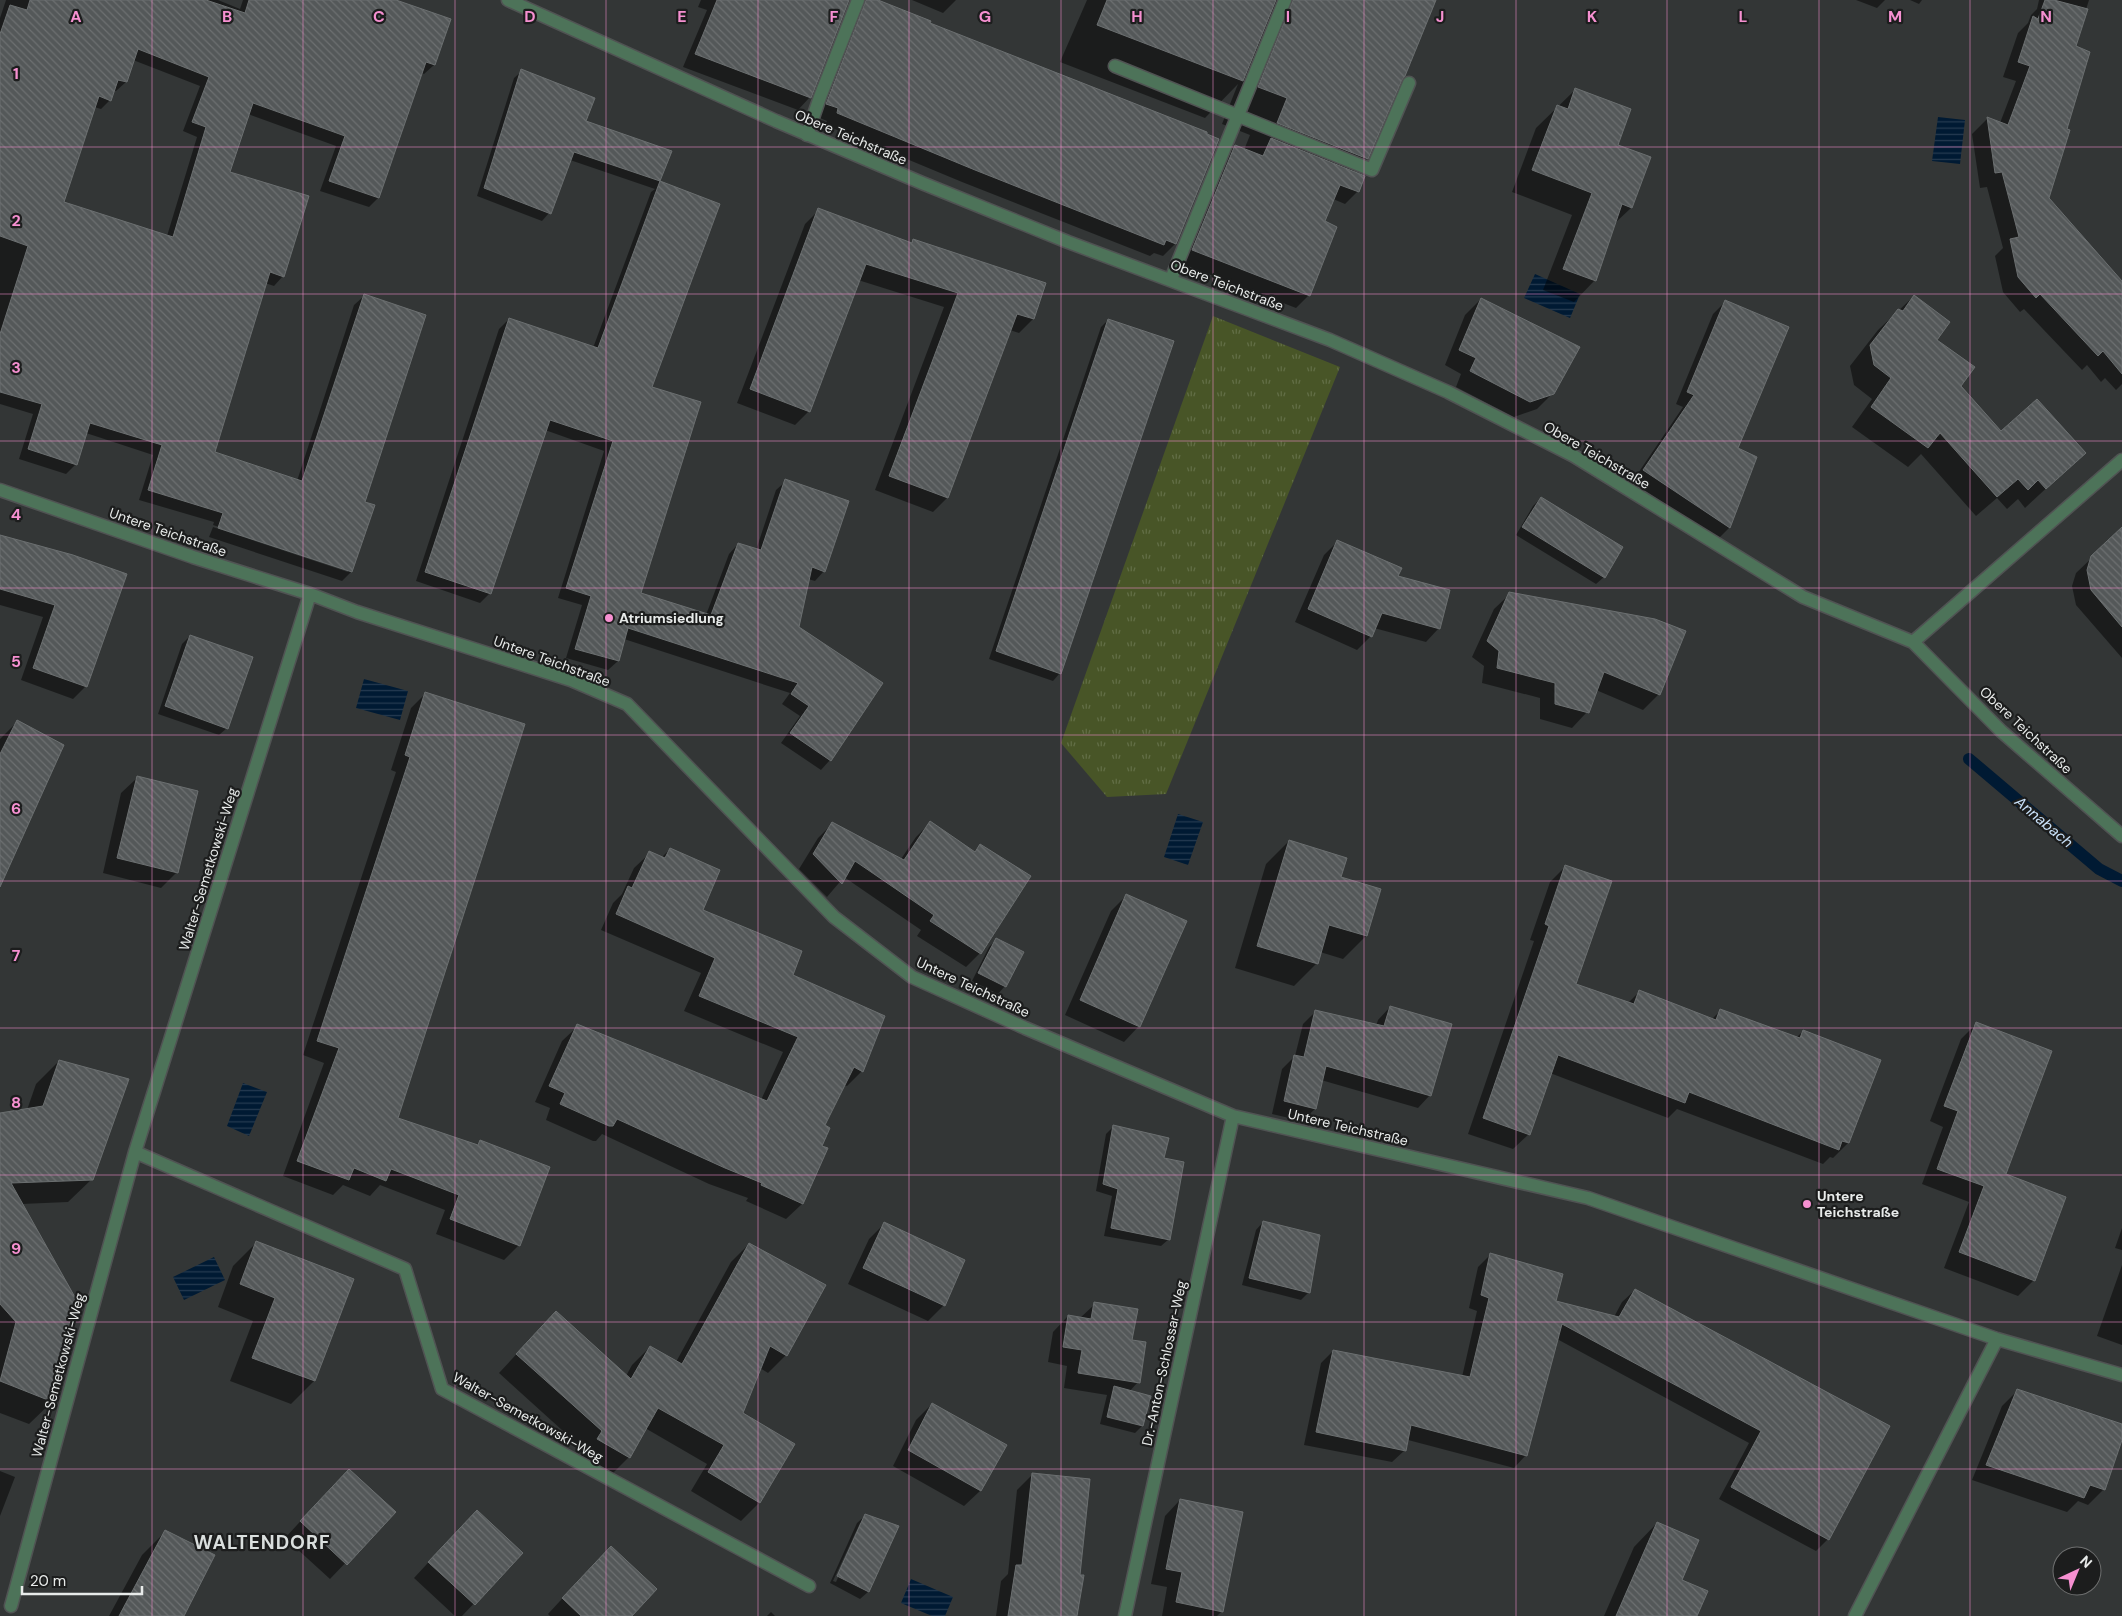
<svg xmlns="http://www.w3.org/2000/svg" width="2122" height="1616" font-family="'DM Sans',sans-serif">
<style>
.grass{fill:url(#grass-tufts)}
.water{fill:url(#water-rules)}
.shadow{fill:#0007;fill-rule:evenodd}
.lines{fill:none;stroke-linecap:round;stroke-linejoin:round}
.stream{stroke:#001a33;stroke-width:12}
.building{fill:url(#building-back-hatch);stroke:#6b6f70;fill-rule:evenodd}
.lane-casing{stroke:#505353;stroke-width:15}
.street-casing{stroke:#505353;stroke-width:15}
.lane{stroke:#4d7359;stroke-width:12}
.street{stroke:#4d7359;stroke-width:12}
.grid{fill:none;stroke:#f690d1;stroke-width:1;stroke-opacity:0.55}
.poi-dot{fill:#f690d1;stroke:#1c1d1d;stroke-width:2}
.labels{text-anchor:middle;stroke-width:4.5;stroke-linejoin:round;paint-order:stroke}
.street-label{font-size:14px;fill:#e8ebea;stroke:#1c1d1d}
.poi-label{font-size:14px;font-weight:bold;fill:#e8ebea;stroke:#1c1d1d;text-anchor:start}
.water-label{font-size:15px;font-style:italic;fill:#c9e1f9;stroke:#1c1d1d}
.district-label{font-size:19px;font-weight:bold;letter-spacing:1px;fill:#dadfde;stroke:#1c1d1d}
.grid-label{font-size:16px;text-anchor:middle;font-weight:bold;fill:#f690d1;stroke:#1c1d1d;stroke-width:4.5;stroke-linejoin:round;paint-order:stroke}
</style>
<defs>
<pattern id="grass-tufts" width="24" height="20" patternUnits="userSpaceOnUse" patternTransform="scale(1.25)"><rect width="24" height="20" fill="#485527"/><path d="M3 7l-1-3M5 7V3M7 7l1-3M15 17l-1-3M17 17v-4M19 17l1-3" fill="none" stroke="#626e46"/></pattern>
<pattern id="water-rules" width="6" height="5" patternUnits="userSpaceOnUse" patternTransform="scale(1.25)"><rect width="6" height="5" fill="#001a33"/><path d="M0 2.5h6" fill="none" stroke="#253b51"/></pattern>
<pattern id="building-back-hatch" width="6" height="6" patternUnits="userSpaceOnUse" patternTransform="scale(1.25)"><rect width="6" height="6" fill="#545859"/><path d="M-1 5l2 2M0 0l6 6M5-1l2 2" fill="none" stroke="#6d7071"/></pattern>
</defs>
<rect width="100%" height="100%" fill="#333636"/>
<path class="grass" d="M1213,316L1340,367L1166,794L1107,797L1061,743Z"/>
<path class="water" d="M1938,117L1965,120L1960,164L1932,161Z
M1535,274L1580,294L1570,318L1524,298Z
M364,679L408,691L400,720L356,708Z
M1178,814L1203,822L1188,865L1164,857Z
M243,1083L267,1092L249,1136L227,1126Z
M214,1257L225,1280L184,1300L173,1277Z
M911,1579L953,1597L945,1616H932L901,1603Z"/>
<path class="shadow" d="M6,0H218L240,9L243,0H392L450,20L434,65L424,74L421,73L378,198L369,207L320,191L336,146L248,114L229,173L283,276L274,286L265,283L213,453L297,481L354,305L364,296L363,503L351,572L342,581L209,537L213,527L348,572V569L213,525L214,522L139,500L153,455L86,433L76,464L66,474L19,459L33,414L0,404V18ZM133,60L200,86L183,131L197,137L167,236L63,203L94,107L101,109L110,100L113,90L116,91L126,82Z
M701,0H848L810,97L798,110L683,67L707,10L698,7Z
M860,0H874L928,23L1175,244L1163,256L1154,253L1150,256L962,182L825,125L827,121L815,116Z
M912,0H956L943,13Z
M1087,0H1414L1400,79L1367,159L1353,172L1358,191L1345,204L1333,199L1323,221L1309,295L1296,308L1180,263L1222,159L1235,146L1244,150L1250,135L1222,124L1238,84L1205,118L1060,62Z
M1856,0H1885L1877,8Z
M1910,0H1922L1919,4Z
M2039,0H2089L2074,47L2047,198L2122,281V384L2116,390L2105,378L2101,382L2087,365L2082,370L2024,309L2020,312L2003,292L1995,256L2003,248L1987,187L1980,188L1972,134L1987,119L2000,123L2016,81L2003,77L2018,33L2028,23L2031,15L2037,9Z
M522,71L585,122L671,152L659,182L719,205L650,388L640,593L706,615L729,554L738,544L756,550L776,490L786,481L824,571L815,581L808,579L797,627L830,760L821,770L781,743L800,716L782,704L790,693L624,639L618,661L608,670L566,658L582,605L558,598L604,451L545,430L490,593L480,603L416,581L499,329L509,319L593,348L651,192L655,189L570,160L549,213L542,221L477,196L514,78Z
M1576,89L1616,146L1650,158L1631,208L1614,224L1595,280L1574,302L1543,290L1572,215L1512,192L1536,128Z
M819,210L910,244L913,241L1033,319L1019,333L1010,330L947,498L933,512L875,490L944,307L858,280L809,411L795,425L737,403L805,224Z
M1914,296L1960,386L2000,433L2084,453L2025,508L2018,499L2007,509L1997,498L1976,516L1921,454L1908,467L1852,427L1872,399L1854,385L1850,366L1878,330Z
M1481,299L1553,393L1537,409L1514,417L1456,387L1461,374L1445,365L1465,315Z
M1725,302L1737,449L1729,528L1718,539L1632,482L1683,407L1676,404L1713,314Z
M1108,320L1060,673L1053,681L989,659L1101,327Z
M1541,498L1604,577L1596,584L1516,535L1533,506Z
M2122,529V658L2076,605L2072,586L2076,573Z
M0,536L125,575L85,687L73,699L21,680L43,617L0,605Z
M1338,541L1396,577L1439,628L1426,642L1374,628L1371,636L1357,650L1295,622L1324,555Z
M1510,594L1659,694L1643,710L1596,690L1587,712L1572,728L1540,719V698L1482,683L1484,666L1472,657L1494,609Z
M190,636L227,728L219,735L158,714L182,644Z
M426,693L397,1119L476,1145L481,1141L519,1245L504,1260L436,1234L445,1210L380,1185L370,1196L343,1185L333,1195L283,1176L324,1063L303,1055L396,772L391,770L411,708Z
M17,722L0,884V739Z
M137,778L177,872L161,888L103,873L121,793Z
M930,823L973,853L980,845V953L966,967L917,936L921,930L844,877L827,897L799,869L818,838L832,824L901,859L916,837Z
M1289,841L1339,878L1366,936L1343,959L1320,952L1317,963L1294,986L1235,968L1266,864Z
M670,849L701,910L791,976L862,1071L847,1086L844,1085L823,1126L821,1147L826,1149L802,1204L786,1219L746,1201L748,1198L709,1184L602,1134L596,1141H593L546,1120L550,1108L535,1102L562,1041L578,1026L761,1100L783,1052L684,1011L701,973L601,930L613,903L622,894L634,868L650,853L661,858Z
M1566,866L1575,985L1628,1003L1640,991L1712,1019L1721,1010L1796,1038L1803,1031L1848,1143L1833,1158L1830,1157L1823,1164L1677,1109L1668,1118L1550,1073L1529,1134L1513,1149L1468,1134L1534,941L1530,940L1550,882Z
M1127,895L1139,1026L1124,1042L1065,1015L1111,911Z
M996,940L1005,986L998,994L972,981L989,947Z
M1390,1007L1430,1095L1418,1108L1321,1080L1315,1109L1302,1121L1272,1114L1282,1069L1295,1056L1303,1024L1315,1012L1376,1026L1378,1020Z
M1976,1024L2004,1175L2034,1280L2018,1296L1944,1268L1969,1202L1922,1184L1943,1127L1930,1121L1961,1039Z
M59,1061L92,1179L68,1202L22,1204L74,1299L52,1402L29,1424L0,1413V1114L27,1110L36,1084Z
M1114,1126L1163,1159L1169,1239L1161,1246L1104,1236L1112,1196L1096,1191L1106,1134Z
M1263,1222L1309,1292L1301,1300L1242,1285L1256,1230Z
M884,1224L944,1305L928,1321L848,1284L869,1239Z
M2122,1228V1250L2115,1248Z
M256,1243L353,1279L314,1381L291,1404L230,1381L253,1321L218,1307L233,1266Z
M749,1244L786,1355L768,1373L760,1368L741,1413L793,1444L759,1503L741,1521L691,1491L707,1464L645,1428L629,1457L611,1475L580,1458L584,1450L499,1373L538,1331L626,1376L632,1365L650,1347L676,1362L731,1262Z
M1491,1254L1554,1302L1614,1317L1622,1302L1635,1290L1888,1427L1828,1539L1816,1551L1719,1499L1749,1443L1557,1339L1526,1455L1514,1468L1408,1440L1405,1450L1392,1462L1304,1445L1321,1363L1333,1351L1462,1377L1477,1311L1469,1308L1478,1267Z
M2122,1265V1345L2097,1336Z
M1095,1304L1138,1382L1129,1392L1142,1426L1135,1433L1100,1424L1107,1395L1064,1388L1067,1366L1048,1362L1053,1332L1068,1316L1080,1318Z
M2017,1391L2122,1425V1436L2104,1489L2088,1505L2078,1501L2067,1512L1972,1480L2002,1406Z
M932,1404L1005,1445L980,1491L964,1506L893,1466L916,1420Z
M0,1471L15,1477L0,1516Z
M1033,1474L1076,1616H996L1001,1581L1008,1574L1017,1490Z
M333,1486L394,1512L330,1579L285,1538Z
M1180,1500L1222,1611L1217,1616H1162L1167,1587L1151,1584L1165,1516Z
M865,1516L897,1527L868,1592L860,1599L830,1583L857,1523ZM860,1523H862L836,1582L833,1581Z
M1657,1523L1695,1616H1604L1634,1547Z
M461,1527L522,1553L462,1616H455L414,1578Z
M165,1532L183,1616H109L142,1555Z
M595,1563L631,1616H550L548,1614Z
M771,1612L775,1616H767Z"/>
<g class="lines">
<path class="stream" d="M1969,759L2099,869L2122,881"/>
</g>
<path class="building" d="M30,0H206L245,13L249,0H396L451,19L435,65L426,62L379,198L329,181L345,136L253,103L230,172L309,196L284,277L270,272L215,452L302,481L364,294L426,315L365,502L375,505L352,572L218,528L223,513L148,490L162,445L90,423L77,465L28,449L42,404L0,392V334L28,246L0,236V34L10,5L27,10ZM138,49L209,77L192,122L206,127L173,237L64,202L99,96L111,101L118,80L127,82Z
M717,0H849L811,98L695,54Z
M866,0H878L931,21L930,23L1207,132V134L1219,139L1176,244L1166,240L1164,245L975,170L837,113L838,108L826,104Z
M1107,0H1276L1243,81L1097,25Z
M1293,0H1436L1405,76L1402,80L1368,159L1277,123L1287,98L1258,87Z
M2045,0H2054L2088,9L2076,46L2090,52L2067,129L2070,130L2049,198L2122,281V374L2103,351L2098,356L2040,294L2036,298L2018,277L2010,239L2019,237L2002,172L1995,173L1987,117L2008,125L2030,66L2018,62L2033,16L2038,19Z
M521,69L595,98L586,121L672,151L660,181L574,152L551,214L484,188Z
M1575,88L1631,109L1618,145L1651,157L1632,208L1622,204L1596,281L1563,269L1592,193L1532,170L1557,105L1568,109Z
M1271,138L1365,176L1359,192L1340,185L1325,221L1337,227L1310,296L1192,250L1235,145L1263,156Z
M660,181L720,204L652,387L701,402L641,593L711,615L738,543L761,550L785,479L849,501L825,572L812,567L799,627L883,683L831,761L790,733L809,706L791,694L798,683L628,628L619,661L575,649L591,596L566,588L613,441L550,420L491,594L425,572L509,318L598,348Z
M818,208L912,243L913,239L1046,283L1034,319L1017,314L948,498L889,476L958,293L866,264L810,412L750,389Z
M1914,295L1950,322L1937,340L1975,367L1961,386L2001,431L2037,399L2086,453L2046,489L2038,480L2028,490L2018,479L1997,497L1940,433L1928,448L1871,407L1891,378L1874,365L1870,345L1898,309L1903,311Z
M1481,298L1580,347L1554,394L1530,402L1470,371L1476,358L1459,350Z
M1725,300L1789,327L1738,448L1757,457L1730,528L1643,470L1694,395L1687,392Z
M1108,319L1174,341L1061,674L996,651Z
M1541,497L1623,547L1605,578L1522,527Z
M2122,527V627L2091,590L2087,570L2091,556Z
M0,535L73,555L127,574L87,687L33,668L55,605L0,589Z
M1337,540L1402,568L1398,576L1450,590L1440,629L1382,613L1372,637L1308,609Z
M1509,592L1655,619L1686,631L1660,695L1604,672L1589,713L1555,704V683L1497,668L1499,651L1487,641Z
M190,635L253,657L228,729L165,706Z
M425,692L525,724L398,1118L478,1145L480,1140L550,1167L520,1246L450,1219L459,1195L391,1169L386,1181L354,1168L349,1180L297,1161L339,1048L317,1041L410,757L405,755Z
M17,720L64,745L0,887V754Z
M137,776L198,791L178,873L117,858Z
M930,821L975,852L980,844L1031,876L981,954L930,921L934,915L855,861L842,884L813,854L832,822L904,860Z
M1289,840L1347,858L1341,877L1381,889L1367,936L1329,925L1318,964L1257,946Z
M670,848L720,870L703,910L802,951L793,975L885,1016L863,1072L854,1067L825,1125L830,1128L822,1146L828,1148L803,1204L761,1185L762,1183L725,1168L617,1119L613,1126H609L560,1104L565,1093L549,1086L577,1024L767,1101L798,1037L699,996L715,958L616,914L628,886L632,888L649,851L665,858Z
M1565,865L1612,881L1576,984L1634,1004L1639,990L1716,1020L1720,1009L1800,1038L1803,1030L1881,1060L1849,1143L1842,1141L1839,1150L1689,1092L1685,1103L1558,1055L1530,1135L1483,1118L1549,926L1545,924Z
M1126,894L1187,921L1140,1027L1080,1000Z
M996,938L1024,952L1006,987L978,973Z
M1390,1006L1452,1024L1431,1096L1326,1066L1316,1109L1284,1101L1294,1055L1304,1057L1315,1010L1384,1026Z
M1976,1022L2052,1051L2006,1174L2066,1197L2035,1281L1959,1252L1984,1186L1937,1169L1958,1111L1944,1106Z
M59,1060L129,1079L93,1180L11,1183L76,1299L53,1402L0,1381L16,1322L0,1304V1113L43,1106Z
M1113,1125L1169,1138L1164,1158L1184,1162L1170,1240L1111,1228L1118,1189L1103,1184Z
M1263,1221L1320,1235L1310,1293L1249,1278Z
M884,1222L965,1260L945,1306L863,1268Z
M256,1241L354,1279L315,1381L252,1358L275,1298L240,1284Z
M749,1243L826,1285L787,1356L770,1346L743,1413L795,1444L760,1503L708,1472L724,1445L658,1408L630,1458L597,1439L602,1431L516,1354L556,1311L631,1379L650,1346L682,1364Z
M1490,1253L1563,1274L1556,1301L1619,1317L1635,1289L1890,1426L1829,1540L1731,1487L1761,1431L1562,1324L1527,1456L1411,1425L1406,1451L1316,1432L1333,1350L1470,1377L1489,1298L1481,1295Z
M1094,1302L1138,1309L1132,1340L1146,1342L1140,1383L1078,1373L1082,1350L1063,1347L1068,1315L1091,1319Z
M1114,1386L1151,1396L1143,1426L1107,1417Z
M2017,1389L2122,1424V1440L2105,1490L2090,1485L2084,1498L1986,1465Z
M932,1403L1007,1445L981,1491L908,1450Z
M349,1469L396,1512L347,1565L300,1521Z
M1032,1473L1090,1479L1080,1575H1084L1077,1616H1008L1016,1565H1022Z
M1180,1499L1243,1512L1223,1612L1176,1602L1182,1572L1166,1569Z
M477,1510L523,1553L475,1605L428,1562Z
M865,1514L899,1526L869,1592L837,1576Z
M1657,1522L1699,1540L1682,1580L1708,1591L1697,1616H1616Z
M165,1530L215,1555L184,1616H119Z
M611,1546L657,1589L632,1616H581L562,1598Z"/>
<g class="lines">
<defs>
<path id="lane" d="M1115,66L1372,170L1409,83
M807,135L820,97L858,0
M1171,279L1285,0"/>
<path id="street" d="M508,0L776,121L922,183L1068,242L1330,340L1448,392L1574,456L1803,597L1913,642L2001,731L2122,836
M0,490L193,557L310,594L357,612L571,680L627,704L834,917L912,977L1025,1028L1233,1116L1588,1198L1997,1339L2122,1375
M1913,642L2122,460
M135,1152L405,1269L442,1389L809,1586
M11,1606L135,1152L310,594
M1125,1616L1233,1116
M1855,1616L1997,1339"/>
</defs>
<use href="#lane" class="lane-casing"/>
<use href="#street" class="street-casing"/>
<use href="#lane" class="lane"/>
<use href="#street" class="street"/>
</g>
<path class="grid" d="M152,0V1616M303,0V1616M455,0V1616M606,0V1616M758,0V1616M909,0V1616M1061,0V1616M1213,0V1616M1364,0V1616M1516,0V1616M1667,0V1616M1819,0V1616M1970,0V1616M0,147H2122M0,294H2122M0,441H2122M0,588H2122M0,735H2122M0,881H2122M0,1028H2122M0,1175H2122M0,1322H2122M0,1469H2122"/>
<g class="poi-dot">
<circle cx="609" cy="618" r="5"/>
<circle cx="1807" cy="1204" r="5"/>
</g>
<g class="labels">
<g class="street-label">
<text transform="translate(851 137) rotate(23)" y="5">Obere Teichstraße</text>
<text transform="translate(1227 285) rotate(21)" y="5">Obere Teichstraße</text>
<text transform="translate(1597 455) rotate(30)" y="5">Obere Teichstraße</text>
<text transform="translate(168 532) rotate(19)" y="5">Untere Teichstraße</text>
<text transform="translate(552 661) rotate(20)" y="5">Untere Teichstraße</text>
<text transform="translate(2026 730) rotate(43)" y="5">Obere Teichstraße</text>
<text transform="translate(208 869) rotate(-73)" y="5">Walter-Semetkowski-Weg</text>
<text transform="translate(973 987) rotate(25)" y="5">Untere Teichstraße</text>
<text transform="translate(1348 1127) rotate(13)" y="5">Untere Teichstraße</text>
<text transform="translate(1164 1363) rotate(-78)" y="5">Dr.-Anton-Schlossar-Weg</text>
<text transform="translate(58 1375) rotate(-75)" y="5">Walter-Semetkowski-Weg</text>
<text transform="translate(528 1417) rotate(29)" y="5">Walter-Semetkowski-Weg</text>
</g>
<g class="poi-label">
<text x="619" y="623">Atriumsiedlung</text>
<text x="1817" y="1201">Untere<tspan x="1817" dy="16">Teichstraße</tspan></text>
</g>
<g class="water-label">
<text transform="translate(2044 822) rotate(40)" y="5">Annabach</text>
</g>
<g class="district-label">
<text x="262" y="1549">WALTENDORF</text>
</g>
</g>
<g class="grid-label">
<text x="76" y="22">A</text>
<text x="227" y="22">B</text>
<text x="379" y="22">C</text>
<text x="530" y="22">D</text>
<text x="682" y="22">E</text>
<text x="834" y="22">F</text>
<text x="985" y="22">G</text>
<text x="1137" y="22">H</text>
<text x="1288" y="22">I</text>
<text x="1440" y="22">J</text>
<text x="1592" y="22">K</text>
<text x="1743" y="22">L</text>
<text x="1895" y="22">M</text>
<text x="2046" y="22">N</text>
<text x="16" y="79">1</text>
<text x="16" y="226">2</text>
<text x="16" y="373">3</text>
<text x="16" y="520">4</text>
<text x="16" y="667">5</text>
<text x="16" y="814">6</text>
<text x="16" y="961">7</text>
<text x="16" y="1108">8</text>
<text x="16" y="1254">9</text>
</g>
<g transform="translate(2077 1571) rotate(44)"><circle r="24" fill="#1c1d1d" stroke="#6e6f6f"/>
<path d="M0-4L9 19L0 12L-9 19Z" fill="#f690d1"/>
<text y="-8" font-size="14" font-weight="bold" text-anchor="middle" fill="#e8ebea">N</text>
</g>
<path d="M22 1586v8h120v-8" fill="none" stroke="#e8ebea" stroke-width="2.5"/>
<text x="30" y="1586" font-size="15" fill="#e8ebea" stroke="#1c1d1d" stroke-width="4" paint-order="stroke">20 m</text>
</svg>
